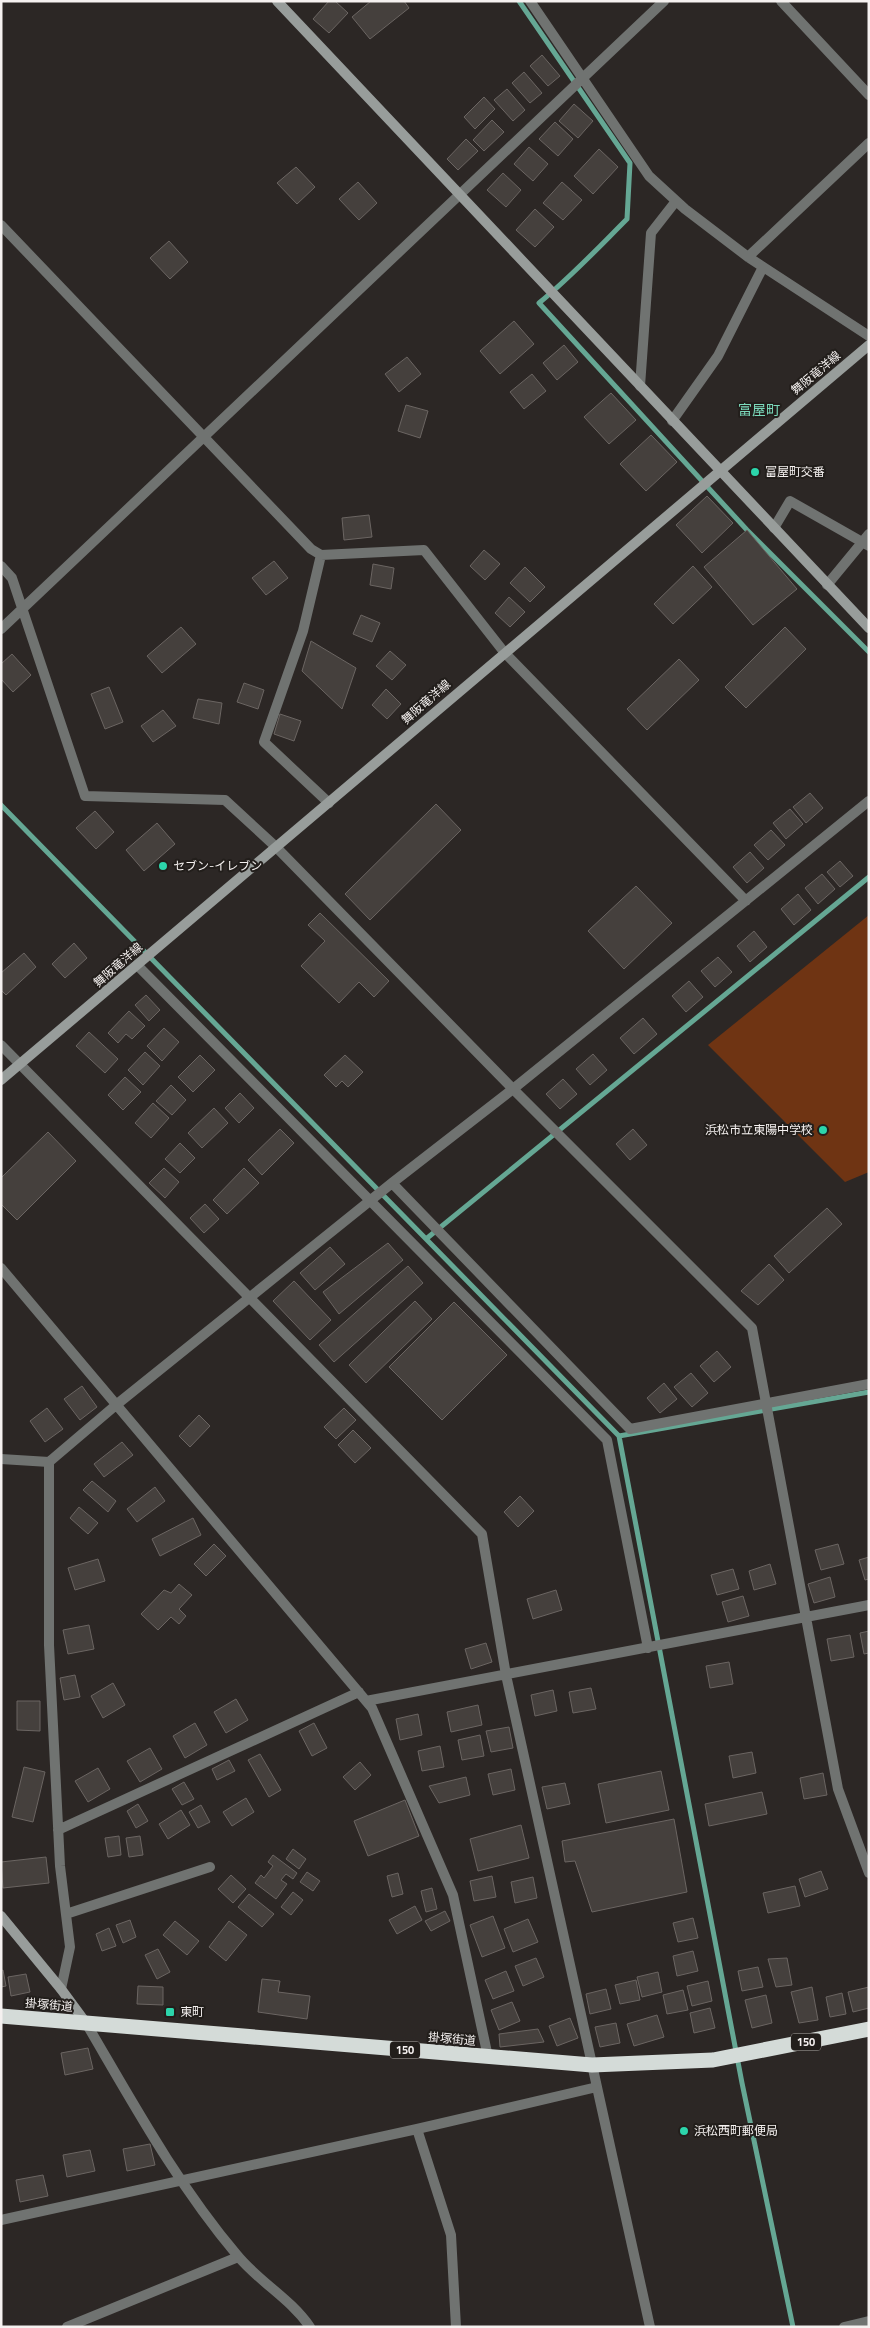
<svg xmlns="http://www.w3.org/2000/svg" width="870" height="2328" font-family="'Titillium Web','Noto Sans JP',sans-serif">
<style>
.green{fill:#6f3413}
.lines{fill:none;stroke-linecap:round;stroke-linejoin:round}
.stream{stroke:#65a794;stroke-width:5}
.building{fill:#45403d;stroke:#6b6562}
.street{stroke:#707371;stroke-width:10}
.secondary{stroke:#989d9b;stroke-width:10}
.highway{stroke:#d4dbd8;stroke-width:15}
.poi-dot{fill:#2cd5ab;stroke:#221e1b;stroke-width:2}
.labels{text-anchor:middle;stroke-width:4;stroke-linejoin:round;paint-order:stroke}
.shield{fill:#221e1b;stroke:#b6b2b0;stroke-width:1}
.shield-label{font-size:11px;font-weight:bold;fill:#f5f1f0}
.street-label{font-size:12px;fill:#f5f1f0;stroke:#221e1b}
.poi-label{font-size:12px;fill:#f5f1f0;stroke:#221e1b;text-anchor:start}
.neighbourhood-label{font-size:14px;fill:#7bd9bb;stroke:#221e1b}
</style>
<rect width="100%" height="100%" fill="#2c2725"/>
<path class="green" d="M869,915V1172L845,1182L708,1045Z"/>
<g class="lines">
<path class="stream" d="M519,1L630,163L627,219C598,248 571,277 539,303L747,530L869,652
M1,805L619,1436L742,2083L793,2327
M426,1239L869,877
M619,1436L869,1392"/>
</g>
<path class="building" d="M329,1H335L348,13L329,33L313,19Z
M371,1H404L409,8L370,39L352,17Z
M542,55L560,76L548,86L530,66Z
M524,72L542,93L530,103L512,83Z
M507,89L525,110L513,121L494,100Z
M484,97L495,109L475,129L464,117Z
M574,104L593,121L578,138L559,121Z
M492,120L504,132L484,151L473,140Z
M555,122L573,139L558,156L539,139Z
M466,139L478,151L458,170L447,159Z
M529,147L548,164L533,181L514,164Z
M599,149L618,167L593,194L574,176Z
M296,167L315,187L297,204L277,183Z
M503,173L521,190L506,207L487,190Z
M358,182L377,203L359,220L339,199Z
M562,182L582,200L563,220L543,203Z
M535,209L554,227L535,247L516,230Z
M169,241L188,262L170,279L150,258Z
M514,321L534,344L500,374L480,351Z
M564,345L578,362L557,380L543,363Z
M407,357L421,374L399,392L385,374Z
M532,374L546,391L524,409L510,392Z
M611,393L636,420L609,444L584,417Z
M406,405L428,411L420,438L398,431Z
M651,435L677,462L646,491L620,464Z
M707,496L733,523L702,553L676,525Z
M369,515L372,537L344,540L342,518Z
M747,530L797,589L753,625L704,567Z
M484,550L500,564L485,580L470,566Z
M274,561L288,578L266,595L252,578Z
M373,564L394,568L391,589L370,585Z
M693,566L712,587L673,624L654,604Z
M525,567L545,587L530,602L510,583Z
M509,597L525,612L510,627L495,613Z
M361,615L380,623L372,642L353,634Z
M181,627L196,644L162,673L147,656Z
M785,627L806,649L746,708L725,687Z
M311,641L356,668L342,709L302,671Z
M390,651L406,665L392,680L376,666Z
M12,654L31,675L13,692L1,679V664Z
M679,659L699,680L647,730L627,709Z
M244,683L264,690L258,709L237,702Z
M109,687L123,722L105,729L91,694Z
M386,689L401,704L387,719L372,705Z
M198,699L222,703L219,724L193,718Z
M163,710L176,726L153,742L141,726Z
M280,714L301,721L294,741L274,734Z
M810,793L823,808L806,823L793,807Z
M436,804L461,830L370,920L345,894Z
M790,809L803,824L786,839L773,823Z
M95,811L114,832L96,849L76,828Z
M157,823L175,844L144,871L126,850Z
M771,830L785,845L768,860L754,845Z
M750,852L764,868L747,883L733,867Z
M840,861L853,876L840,887L827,872Z
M822,874L835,889L818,904L805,888Z
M636,886L672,923L624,969L588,931Z
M798,894L811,910L794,925L781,909Z
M320,913L389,981L374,997L359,982L339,1003L301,966L325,941L308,925Z
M754,931L767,947L750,962L737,946Z
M74,943L87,958L65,978L52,964Z
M24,953L36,967L6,995L1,990V973Z
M718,957L732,972L715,987L701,971Z
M689,981L703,997L686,1012L672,996Z
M146,995L160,1010L149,1021L135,1005Z
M129,1011L145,1026L132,1039L126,1034L118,1043L108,1033Z
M643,1018L657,1034L634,1054L620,1038Z
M164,1028L179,1042L162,1061L147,1046Z
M89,1032L118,1059L105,1073L76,1046Z
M145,1052L160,1066L143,1085L128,1070Z
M593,1054L607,1070L590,1085L576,1069Z
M200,1055L215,1070L193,1092L178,1077Z
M345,1055L363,1072L348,1087L342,1081L336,1087L324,1075Z
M125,1077L141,1092L123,1110L108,1095Z
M563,1079L577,1094L560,1109L546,1094Z
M171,1085L186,1100L172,1115L156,1101Z
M240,1093L254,1108L239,1123L225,1108Z
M153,1103L169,1118L151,1138L135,1123Z
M214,1108L228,1123L202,1148L188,1133Z
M280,1129L294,1143L262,1175L248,1160Z
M633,1129L647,1145L630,1160L616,1144Z
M48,1132L76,1161L17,1220L1,1204V1178Z
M180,1143L195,1158L180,1173L165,1159Z
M164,1168L179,1182L165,1198L149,1183Z
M244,1168L259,1183L227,1214L213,1200Z
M205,1204L219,1219L204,1233L190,1218Z
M827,1208L842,1224L789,1273L774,1256Z
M388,1243L403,1260L339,1314L323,1292Z
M330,1247L345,1264L315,1290L300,1273Z
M769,1264L784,1280L758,1305L741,1291Z
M408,1266L423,1283L334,1362L319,1345Z
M294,1281L331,1320L310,1340L273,1301Z
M415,1301L432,1319L366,1383L349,1365Z
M454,1302L507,1355L442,1420L389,1367Z
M717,1351L731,1367L714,1382L700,1366Z
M691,1373L708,1393L692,1407L674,1387Z
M664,1383L677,1399L660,1413L647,1398Z
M82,1386L97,1407L80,1420L64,1399Z
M47,1408L63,1429L45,1442L30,1421Z
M344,1408L356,1420L336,1439L324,1427Z
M199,1415L210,1426L190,1447L179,1436Z
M353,1430L371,1448L355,1463L338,1445Z
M122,1442L133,1455L104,1477L94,1464Z
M92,1481L116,1501L108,1512L83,1490Z
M155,1487L165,1501L137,1522L127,1509Z
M520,1496L534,1511L518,1527L504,1512Z
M79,1507L98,1523L88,1534L70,1518Z
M193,1518L201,1535L160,1556L152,1539Z
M214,1544L226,1556L206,1576L194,1564Z
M838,1544L844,1564L821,1570L815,1550Z
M869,1557V1579L865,1580L859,1560Z
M98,1559L105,1581L75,1590L68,1568Z
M770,1564L776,1584L754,1590L749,1571Z
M733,1569L739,1589L717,1595L711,1575Z
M830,1577L835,1597L814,1603L808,1584Z
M179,1584L192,1595L179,1609L186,1616L179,1624L171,1617L158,1630L141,1614L164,1590L171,1593Z
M556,1590L562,1610L533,1619L527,1599Z
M743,1596L749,1616L728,1622L722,1602Z
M89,1625L94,1649L68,1654L63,1630Z
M869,1631V1653L864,1654L860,1633Z
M850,1635L854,1657L831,1661L827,1639Z
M486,1643L492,1662L471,1669L465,1649Z
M729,1662L733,1684L710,1688L706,1666Z
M75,1675L80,1697L64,1700L60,1678Z
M113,1683L125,1705L103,1718L91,1696Z
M591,1688L596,1709L573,1713L569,1692Z
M553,1690L557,1711L535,1716L531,1695Z
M236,1699L248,1720L226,1733L214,1712Z
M17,1701H40V1731L17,1730Z
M478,1705L482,1725L451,1732L447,1712Z
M418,1714L422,1735L400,1740L396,1719Z
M195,1723L207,1745L185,1758L173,1736Z
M314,1723L327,1748L312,1756L299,1731Z
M509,1727L513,1748L491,1752L486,1731Z
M480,1735L484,1756L462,1760L458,1740Z
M440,1746L444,1767L422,1771L418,1751Z
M150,1748L162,1769L140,1782L127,1761Z
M752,1752L756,1773L733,1778L729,1756Z
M260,1754L281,1790L269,1797L248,1760Z
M229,1760L235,1771L217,1780L212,1769Z
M360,1762L371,1775L355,1790L343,1777Z
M24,1767L45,1772L33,1822L12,1817Z
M98,1768L110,1789L88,1802L75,1781Z
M511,1769L515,1790L493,1795L488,1774Z
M661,1771L669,1810L606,1823L598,1784Z
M823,1773L827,1795L804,1799L800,1778Z
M466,1777L470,1795L439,1803L429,1786Z
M184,1782L194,1799L182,1805L172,1789Z
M565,1783L570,1804L547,1809L542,1787Z
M762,1792L767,1814L709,1826L705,1804Z
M246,1798L254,1812L232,1826L223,1812Z
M405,1800L419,1836L368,1856L354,1821Z
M138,1804L148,1821L136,1828L127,1811Z
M201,1805L210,1822L198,1828L189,1812Z
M181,1810L190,1825L168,1839L159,1824Z
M674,1819L687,1892L592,1912L575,1861L565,1862L562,1841Z
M521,1825L529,1858L478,1871L470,1839Z
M119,1836L121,1855L108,1857L105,1838Z
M140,1836L143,1855L129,1857L126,1838Z
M293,1849L306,1859L299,1869L286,1859Z
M273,1855L297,1873L293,1879L286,1874L281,1880L287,1884L276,1899L255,1883L261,1875L264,1878L273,1866L268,1862Z
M46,1857L49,1883L3,1888L1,1862Z
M821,1871L828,1889L805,1897L799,1879Z
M307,1872L320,1881L313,1891L300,1882Z
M398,1873L403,1894L392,1897L387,1876Z
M231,1875L246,1889L233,1903L218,1889Z
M492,1876L496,1897L474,1901L470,1881Z
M533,1877L537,1898L515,1903L511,1882Z
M795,1886L800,1906L768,1913L763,1893Z
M432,1888L437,1909L426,1912L421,1891Z
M293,1892L303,1900L291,1915L281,1907Z
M249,1894L274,1914L262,1927L238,1907Z
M415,1906L422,1920L397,1934L389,1920Z
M445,1911L450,1921L431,1931L425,1921Z
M493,1916L505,1948L482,1957L470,1925Z
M693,1918L698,1938L678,1942L673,1923Z
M528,1919L538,1942L513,1952L504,1929Z
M130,1920L136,1937L123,1943L116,1925Z
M175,1921L199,1941L187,1955L163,1935Z
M229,1921L247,1935L226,1961L209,1947Z
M109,1928L116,1946L102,1951L96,1934Z
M158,1949L170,1972L157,1979L145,1955Z
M693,1951L698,1971L677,1976L673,1956Z
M536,1958L544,1977L523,1986L515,1966Z
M787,1958L792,1985L776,1987L768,1959Z
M758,1967L763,1987L742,1991L738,1971Z
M3,1970L6,1986L1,1987V1971Z
M506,1971L514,1991L493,1999L485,1980Z
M658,1972L662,1992L642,1997L637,1977Z
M26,1974L30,1992L11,1996L8,1977Z
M262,1979L280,1981L278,1992L310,1996L307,2019L258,2012Z
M636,1980L640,2000L620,2004L615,1985Z
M708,1981L712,2001L692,2006L687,1986Z
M138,1986L163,1987V2005L137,2004Z
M812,1987L818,2020L799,2023L791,1992Z
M869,1987V2008L853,2012L848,1992Z
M606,1989L611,2009L590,2014L586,1994Z
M683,1990L688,2010L667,2014L663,1995Z
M842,1993L846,2014L830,2017L826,1997Z
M766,1995L772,2023L752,2028L745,2000Z
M512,2002L520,2021L499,2030L491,2010Z
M710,2008L715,2028L694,2033L690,2013Z
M657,2015L664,2037L634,2046L627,2024Z
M570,2018L578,2038L557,2046L549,2026Z
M616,2023L620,2043L600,2047L595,2027Z
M538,2029L544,2042L500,2047L499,2034Z
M88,2048L93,2069L65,2075L61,2053Z
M150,2144L155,2165L127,2171L123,2149Z
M90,2150L95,2171L67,2177L63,2155Z
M43,2175L48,2196L20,2202L16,2180Z"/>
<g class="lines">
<path class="street" d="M530,1L649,176L685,209L748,257L869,336
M781,1L869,95
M1,225L311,549L321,555L424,550L504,652L746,901
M748,257L869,143
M640,386L651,233L676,201
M672,421L718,356L763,267
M774,528L790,501L869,546
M321,555L303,631L264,742L329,803
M1,566L12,578L85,796L225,800L276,847L513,1089L752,1328L838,1789L869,1873
M827,585L869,534
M1,629L664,1
M137,965L607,1440L648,1648
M1,1045L482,1534L506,1675L650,2327
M392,1183L630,1429L869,1384
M1,1268L372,1708L453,1895L488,2057
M1,1459L49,1462
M366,1701L869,1605
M58,1830L359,1692
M66,1914L210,1867
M61,1989L70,1947L60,1866L49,1645V1462L116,1405L392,1183L513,1089L869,801
M86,2023C133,2103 177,2184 237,2255C259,2282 290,2298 310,2327
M417,2129L451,2235L456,2327
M1,2220L417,2129L597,2087
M67,2327L238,2257
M844,2327L869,2321"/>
<path class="secondary" d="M277,1L869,628
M1,1080L869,345
M1,1916L61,1989L86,2023"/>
<path class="highway" d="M1,2016L592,2065L713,2060L869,2029"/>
</g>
<g class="poi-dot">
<circle cx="755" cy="472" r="5"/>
<circle cx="163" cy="866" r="5"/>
<circle cx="823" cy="1130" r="5"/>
<rect x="165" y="2007" width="10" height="10" rx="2.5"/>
<circle cx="684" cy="2131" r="5"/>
</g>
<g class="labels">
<g class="shield">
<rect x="791" y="2033.5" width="30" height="17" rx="4"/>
<rect x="390" y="2041.5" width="30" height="17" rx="4"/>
</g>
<g class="shield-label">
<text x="806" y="2046">150</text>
<text x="405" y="2054">150</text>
</g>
<g class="street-label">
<text transform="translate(816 373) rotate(-40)" y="4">舞阪竜洋線</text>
<text transform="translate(426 702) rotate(-41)" y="4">舞阪竜洋線</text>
<text transform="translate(118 965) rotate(-41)" y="4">舞阪竜洋線</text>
<text transform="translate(49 2005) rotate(5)" y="4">掛塚街道</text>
<text transform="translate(452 2039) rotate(5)" y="4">掛塚街道</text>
</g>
<g class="poi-label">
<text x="765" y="476">富屋町交番</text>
<text x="173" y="870">セブン-イレブン</text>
<text x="813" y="1134" text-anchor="end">浜松市立東陽中学校</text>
<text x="180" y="2016">東町</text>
<text x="694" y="2135">浜松西町郵便局</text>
</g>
<g class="neighbourhood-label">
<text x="759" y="415">富屋町</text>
</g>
</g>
<rect width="870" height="2328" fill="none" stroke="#f5f1f0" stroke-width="5"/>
</svg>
